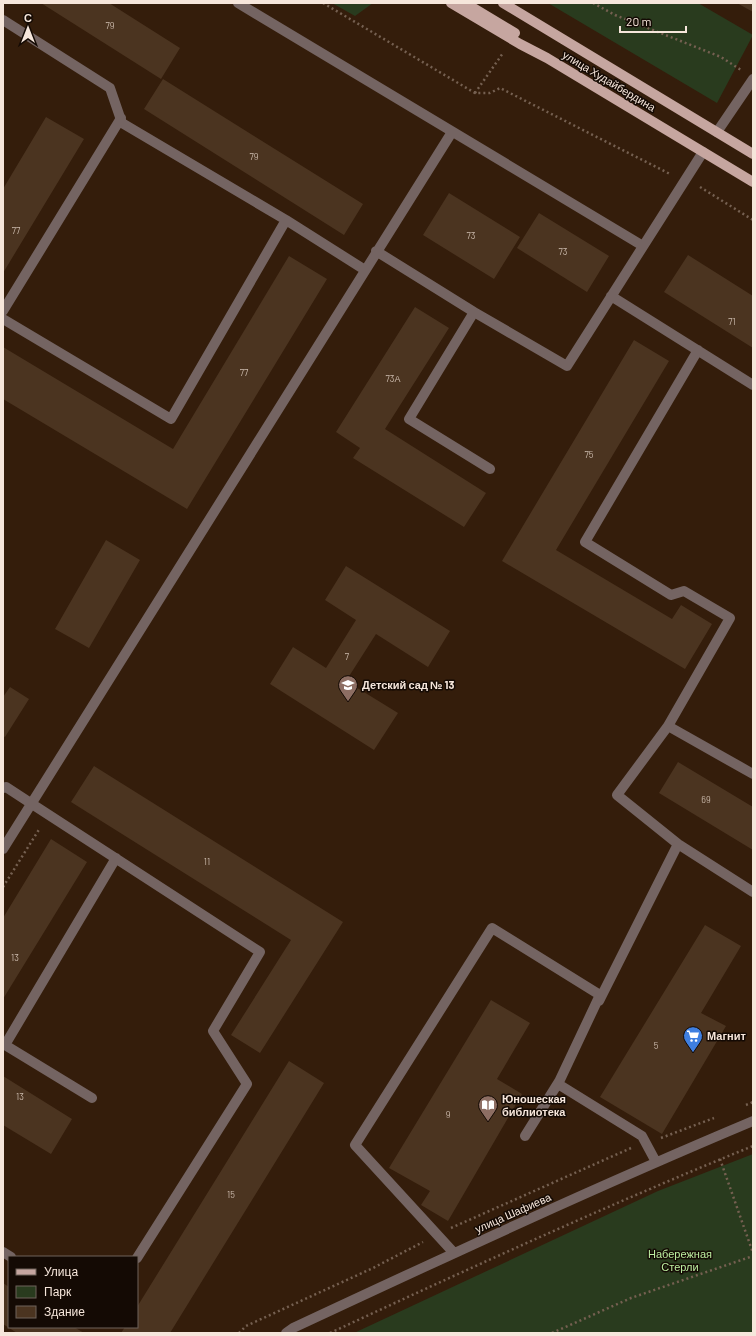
<svg xmlns="http://www.w3.org/2000/svg" width="756" height="1336" font-family="Barlow,sans-serif">
<style>
.green{fill:#293b1e}
.building{fill:#4b3420}
.lines{fill:none;stroke-linecap:round;stroke-linejoin:round}
.path{stroke:#756051;stroke-width:2.5;stroke-dasharray:2 3;stroke-linecap:butt}
.minor{stroke:#746462;stroke-width:10}
.major{stroke:#c6a6a0;stroke-width:10}
.labels{text-anchor:middle;stroke-width:3;stroke-linejoin:round;paint-order:stroke}
.number-label{font-size:9px;fill:#cbbaac}
.street-label{font-size:11px;fill:#f6e6db;stroke:#140a04}
.poi-label{font-size:11px;font-weight:bold;fill:#f6e6db;stroke:#140a04;text-anchor:start}
.park-label{font-size:11px;fill:#bceda0;stroke:#140a04}
</style>
<rect width="100%" height="100%" fill="#341d0b"/>
<path class="green" d="M332,3H373L355,16Z
M548,3H698L753,35L717,103Z
M753,1154V1333H354L658,1191Z"/>
<path class="building" d="M41,3H109L180,48L161,79Z
M737,3H753V12Z
M163,79L363,204L344,235L144,109Z
M46,117L84,139L3,273V189Z
M449,193L520,237L494,279L423,235Z
M539,213L609,256L587,292L517,248Z
M688,255L753,296V348L664,292Z
M289,256L327,279L187,509L3,399V347L173,449Z
M415,307L449,328L385,429L486,493L464,527L353,458L360,448L336,432Z
M634,340L669,361L556,550L672,619L681,605L712,624L685,669L502,561Z
M106,540L140,560L89,648L55,629Z
M346,566L450,631L428,667L376,634L346,681L398,713L374,750L270,684L293,647L326,668L356,620L325,600Z
M10,687L29,699L5,737L3,736V697Z
M678,762L753,807V850L659,793Z
M94,766L343,922L260,1053L231,1035L291,940L71,802Z
M51,839L87,862L3,999V918Z
M705,925L741,946L701,1013L726,1026L662,1134L600,1097Z
M491,1000L530,1023L497,1079L522,1094L448,1221L421,1205L430,1191L389,1168Z
M289,1061L324,1083L170,1333H121L125,1327H137V1307Z
M3,1076L72,1119L51,1154L3,1125Z
M3,1283L9,1287V1327H74L84,1333H17L3,1324Z"/>
<g class="lines">
<path class="path" d="M323,3L475,93H490L500,88L670,174
M593,3L615,15L721,57L741,70
M475,93L503,53
M700,187L753,220
M3,887L40,828
M746,1105L753,1102
M661,1138L714,1118
M720,1159L753,1253
M451,1228L631,1148
M239,1333L246,1326L373,1268L423,1242
M330,1333C470,1268 610,1204 753,1146
M552,1333L631,1298L753,1256"/>
<path class="minor" d="M238,3L643,246
M3,20L110,88L122,123L286,220L365,270
M717,132L753,79
M376,251L474,312L567,366L703,152
M611,296L753,385
M3,311L121,118
M474,312L409,419L490,469
M3,319L171,419L286,220
M698,350L585,542L671,595L684,591L730,618L668,726L617,795L678,844L753,892
M668,726L753,774
M3,788L6,787L32,804L260,952L213,1031L247,1084L137,1258
M3,849L452,132
M599,1001L678,844
M92,1098L5,1045L116,858
M525,1136L560,1080
M3,1252L11,1257
M454,1253L355,1145L492,928L600,995L558,1084L642,1136L656,1162
M286,1333L293,1328C445,1257 598,1186 753,1121"/>
<path class="major" d="M451,3L520,44L547,58L753,182
M465,3L515,33
M503,3L753,154"/>
</g>
<defs>
<symbol id="school-pin" viewBox="-11 -11 22 30"><path d="M0 17L-7.5 6A9.5 9.5 0 1 1 7.5 6Z" fill="#8d6e63" stroke="#140a04"/><path d="M0-5L7-2L0 1L-7-2ZM-4 1L0 2.5L4 1V4Q0 6-4 4Z" fill="#fff"/></symbol>
<symbol id="supermarket-pin" viewBox="-11 -11 22 30"><path d="M0 17L-7.5 6A9.5 9.5 0 1 1 7.5 6Z" fill="#3f7fe0" stroke="#140a04"/><path d="M-6-5.5h2.5l.6 2H6L4.5 2H-2.5L-4.4-4H-6ZM-1.5 3.2a1.3 1.3 0 1 0 .1 0ZM3 3.2a1.3 1.3 0 1 0 .1 0Z" fill="#fff"/></symbol>
<symbol id="library-pin" viewBox="-11 -11 22 30"><path d="M0 17L-7.5 6A9.5 9.5 0 1 1 7.5 6Z" fill="#8d6e63" stroke="#140a04"/><path d="M-6-4Q-3-5.5-.7-3.5V5Q-3 3-6 4ZM6-4Q3-5.5 .7-3.5V5Q3 3 6 4Z" fill="#fff"/></symbol>
</defs>
<g fill-rule="evenodd">
<use href="#school-pin" x="337" y="674" width="22" height="30"/>
<use href="#supermarket-pin" x="682" y="1025" width="22" height="30"/>
<use href="#library-pin" x="477" y="1094" width="22" height="30"/>
</g>
<g class="labels">
<g class="number-label">
<text x="110" y="29">79</text>
<text x="254" y="160">79</text>
<text x="16" y="234">77</text>
<text x="471" y="239">73</text>
<text x="563" y="255">73</text>
<text x="732" y="325">71</text>
<text x="244" y="376">77</text>
<text x="393" y="382">73А</text>
<text x="589" y="458">75</text>
<text x="347" y="660">7</text>
<text x="706" y="803">69</text>
<text x="207" y="865">11</text>
<text x="15" y="961">13</text>
<text x="656" y="1049">5</text>
<text x="20" y="1100">13</text>
<text x="448" y="1118">9</text>
<text x="231" y="1198">15</text>
</g>
<g class="street-label">
<text transform="translate(609 81) rotate(31)" y="4">улица Худайбердина</text>
<text transform="translate(513 1213) rotate(-24)" y="4">улица Шафиева</text>
</g>
<g class="poi-label">
<text x="362" y="689">Детский сад № 13</text>
<text x="707" y="1040">Магнит</text>
<text x="502" y="1103">Юношеская<tspan x="502" dy="13">библиотека</tspan></text>
</g>
<g class="park-label">
<text x="680" y="1258">Набережная<tspan x="680" dy="13">Стерли</tspan></text>
</g>
</g>
<rect width="756" height="1336" fill="none" stroke="#f6e6db" stroke-width="8"/>
<rect x="8" y="1256" width="130" height="72" fill="#140a04" stroke="#6e625a"/>
<rect x="16" y="1269" width="20" height="6" fill="#c6a6a0" stroke="#6e625a"/>
<text x="44" y="1276" font-size="12" fill="#f6e6db">Улица</text>
<rect x="16" y="1286" width="20" height="12" fill="#293b1e" stroke="#6e625a"/>
<text x="44" y="1296" font-size="12" fill="#f6e6db">Парк</text>
<rect x="16" y="1306" width="20" height="12" fill="#4b3420" stroke="#6e625a"/>
<text x="44" y="1316" font-size="12" fill="#f6e6db">Здание</text>
<g transform="translate(28 28)" stroke="#140a04" stroke-width="3" paint-order="stroke">
<path d="M0-3L7 15L0 10L-7 15Z" fill="#f6e6db"/>
<text y="-6" font-size="11" font-weight="bold" text-anchor="middle" fill="#f6e6db">С</text>
</g>
<path d="M620 26v6h66v-6" fill="none" stroke="#f6e6db" stroke-width="2"/>
<text x="626" y="26" font-size="12" fill="#f6e6db" stroke="#140a04" stroke-width="3" paint-order="stroke">20 m</text>
</svg>
